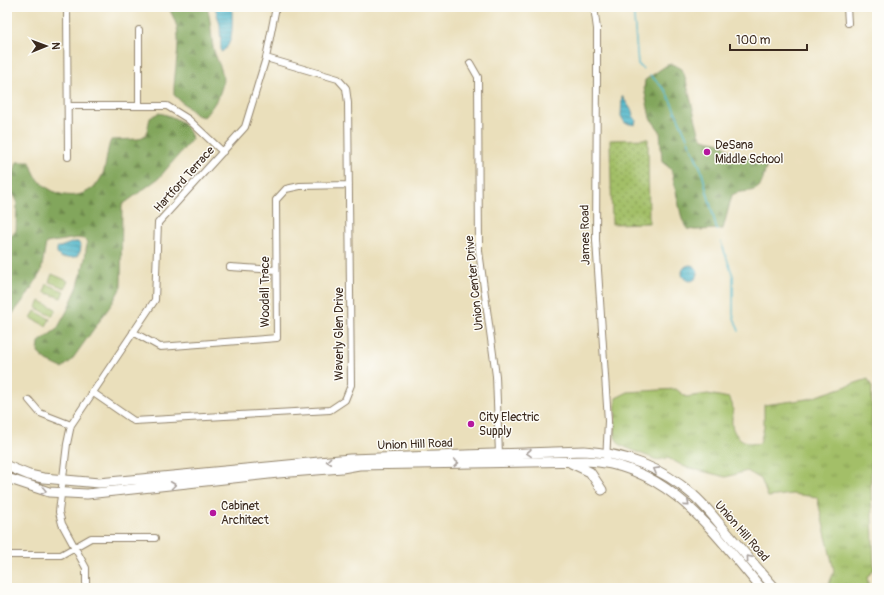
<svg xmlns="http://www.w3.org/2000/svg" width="884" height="595" font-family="Pangolin,sans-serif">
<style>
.grass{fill:url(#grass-tufts);stroke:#6f7442}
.forest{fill:url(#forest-firs);stroke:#5e683d}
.park{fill:url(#park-dots);stroke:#6f7442}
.pitch{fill:#a3bf67;stroke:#6f7442}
.water{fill:url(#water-rules);stroke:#426f73}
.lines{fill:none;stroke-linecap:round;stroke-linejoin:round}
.stream{stroke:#4ab4c8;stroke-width:1.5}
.street-casing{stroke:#92846c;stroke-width:8}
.secondary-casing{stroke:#92846c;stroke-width:11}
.street{stroke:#fff;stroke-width:6}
.secondary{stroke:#fff;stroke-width:9}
.oneway{stroke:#a79f9a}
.poi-dot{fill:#b5179e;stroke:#fdfcf7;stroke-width:1.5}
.labels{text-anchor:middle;stroke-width:3;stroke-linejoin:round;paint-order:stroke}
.poi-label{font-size:12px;fill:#3b2a1e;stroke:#fdfcf7;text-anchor:start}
.street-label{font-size:12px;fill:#3b2a1e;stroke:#fdfcf7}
</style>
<defs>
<pattern id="grass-tufts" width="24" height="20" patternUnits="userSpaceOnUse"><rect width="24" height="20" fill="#a3bf67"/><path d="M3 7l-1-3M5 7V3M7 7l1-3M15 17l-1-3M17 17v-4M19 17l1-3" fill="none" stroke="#869b54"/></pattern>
<pattern id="forest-firs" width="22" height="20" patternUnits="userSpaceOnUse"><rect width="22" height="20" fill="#82a65c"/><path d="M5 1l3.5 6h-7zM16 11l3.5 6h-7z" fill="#6c874b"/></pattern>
<pattern id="park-dots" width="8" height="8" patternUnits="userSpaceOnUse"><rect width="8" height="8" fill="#a3bf67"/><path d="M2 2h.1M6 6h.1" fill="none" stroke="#869b54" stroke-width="1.8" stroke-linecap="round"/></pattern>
<pattern id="water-rules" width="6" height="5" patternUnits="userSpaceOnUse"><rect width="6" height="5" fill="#4ab4c8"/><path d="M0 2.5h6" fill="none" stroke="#3f93a2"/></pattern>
</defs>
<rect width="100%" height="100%" fill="#fdfcf7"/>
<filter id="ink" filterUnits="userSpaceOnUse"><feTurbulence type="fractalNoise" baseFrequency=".025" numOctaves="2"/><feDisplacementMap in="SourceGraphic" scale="8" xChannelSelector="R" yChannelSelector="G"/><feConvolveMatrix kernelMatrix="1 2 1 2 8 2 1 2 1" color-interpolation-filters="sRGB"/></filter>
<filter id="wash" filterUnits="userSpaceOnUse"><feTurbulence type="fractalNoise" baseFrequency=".012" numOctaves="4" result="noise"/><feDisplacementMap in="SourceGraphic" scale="16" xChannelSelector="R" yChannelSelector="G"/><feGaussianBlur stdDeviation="0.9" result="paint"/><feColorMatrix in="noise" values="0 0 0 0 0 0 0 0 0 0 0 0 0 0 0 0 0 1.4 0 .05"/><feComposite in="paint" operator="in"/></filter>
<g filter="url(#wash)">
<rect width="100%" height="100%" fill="#eadfbb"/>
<path class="grass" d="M868,379L872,387L871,488L874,570L867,577L869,588H795L793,585L829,584L834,571L817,497L792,494L768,497L761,479L747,471L726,477L685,467L668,458L657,460L620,445L615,437L616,398L628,392L676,389L686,397L708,394L729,398C736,408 731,414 732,425C734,438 748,446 760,443L764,427V405L808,399Z"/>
<path class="forest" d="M168,7H207C211,21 211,33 213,47C215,57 222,68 223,77C224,91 213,107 204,117L196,115L174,95C173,76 182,40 176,24C174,18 171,12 168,7Z
M673,64L682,69L685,77L699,133L703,139C709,141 716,141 722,144C728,147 731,154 736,157C748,162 755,149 767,166C764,172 764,179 761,184C755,195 741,189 732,195L723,229L695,230L687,229L682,219L671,169L662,162L660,131L650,118L644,88L645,80L667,65Z
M158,113C172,115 189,123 192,139L159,178L122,205L121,287L113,302L71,361L62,368L47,361L38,353L39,342L57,329L67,311L78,286L85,259L87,242L84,239L77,238L46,243L41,272L26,297L7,321V239L16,231L17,201L11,191V180L17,162H30C32,167 34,174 38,179C55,200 88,203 102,176C107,166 106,151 111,140L138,139L146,135L150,118Z"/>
<path class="park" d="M648,139L649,223L612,224L610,140Z"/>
<path class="pitch" d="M52,274L68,281L65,288L49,282Z
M47,284L64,291L61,298L44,292Z
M40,301L56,309L52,316L36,308Z
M35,311L50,319L46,326L31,318Z"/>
<path class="water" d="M215,7H232C232,19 235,46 221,52L220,25Z
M622,96L634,114L633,116L636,120L635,125L625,123L621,116Z
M74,242H78L81,246L80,252L76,257L62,258L57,254V248Z
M682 273a8 8 0 1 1 16 0a8 8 0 1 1-16 0Z"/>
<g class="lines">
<path class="stream" d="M633,7L638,64L643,69
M650,75L666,91L701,169L717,230
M721,242L733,276V315L739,331"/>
</g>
</g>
<g filter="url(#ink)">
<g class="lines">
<defs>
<path id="street" d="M67,7L68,157
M594,7L597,29V73L596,240L608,421L606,462
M847,7L848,23
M139,30V104
M470,63L478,77L479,251L496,376L499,454
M68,106H167L188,119L223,152
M230,267L276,270
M133,332L160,347L277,338L276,200L286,189L300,186L349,185
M92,392L134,421L330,410L345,400L351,385L348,103L346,88L338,79L266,58
M29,400L40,413L71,425
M7,555H61L91,538H155
M86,588V568L62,524L59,512L67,444L71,425L155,300L158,223L245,127L266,58L276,7"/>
<path id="secondary" d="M571,463L590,472L602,490
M7,466L29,475L43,478L99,483L350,459L584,451C623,453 662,468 692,494C704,504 713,516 723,528C740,548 757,568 775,588
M7,478L49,492L87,494L278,473L342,468L359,465L587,461C668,464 714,533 761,588"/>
</defs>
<use href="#street" class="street-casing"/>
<use href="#secondary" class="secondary-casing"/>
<use href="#street" class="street"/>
<use href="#secondary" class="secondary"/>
</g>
<defs><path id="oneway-chevron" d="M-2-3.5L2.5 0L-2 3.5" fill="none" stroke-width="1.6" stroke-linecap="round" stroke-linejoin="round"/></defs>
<g class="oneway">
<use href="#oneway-chevron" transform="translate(529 453) rotate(178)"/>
<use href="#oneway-chevron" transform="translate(329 461) rotate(174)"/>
<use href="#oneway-chevron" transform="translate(456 463) rotate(-1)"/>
<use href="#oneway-chevron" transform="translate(656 470) rotate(-151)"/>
<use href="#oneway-chevron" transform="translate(173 485) rotate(-7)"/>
<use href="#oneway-chevron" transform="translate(44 491) rotate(14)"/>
<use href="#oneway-chevron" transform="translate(687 504) rotate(41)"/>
<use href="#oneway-chevron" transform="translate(749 558) rotate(-131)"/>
</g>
</g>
<g class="poi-dot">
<circle cx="707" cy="152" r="4"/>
<circle cx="471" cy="424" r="4"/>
<circle cx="213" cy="513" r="4"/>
</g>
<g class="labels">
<g class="poi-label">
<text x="715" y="149">DeSana<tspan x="715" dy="14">Middle School</tspan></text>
<text x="479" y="421">City Electric<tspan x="479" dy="14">Supply</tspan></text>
<text x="221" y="510">Cabinet<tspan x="221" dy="14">Architect</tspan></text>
</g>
<g class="street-label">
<text transform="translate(184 179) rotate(-48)" y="4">Hartford Terrace</text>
<text transform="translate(585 235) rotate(-91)" y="4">James Road</text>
<text transform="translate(474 283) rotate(-96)" y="4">Union Center Drive</text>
<text transform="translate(265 292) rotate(-90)" y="4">Woodall Trace</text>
<text transform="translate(339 334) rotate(-90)" y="4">Waverly Glen Drive</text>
<text transform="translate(415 444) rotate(-2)" y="4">Union Hill Road</text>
<text transform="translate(742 531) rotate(49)" y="4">Union Hill Road</text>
</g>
</g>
<rect width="884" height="595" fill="none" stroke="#fdfcf7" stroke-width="24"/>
<g transform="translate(46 46) rotate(89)" stroke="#fdfcf7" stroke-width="3" paint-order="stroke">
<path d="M0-3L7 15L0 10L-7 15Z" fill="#3b2a1e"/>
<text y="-6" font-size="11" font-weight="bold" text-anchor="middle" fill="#3b2a1e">N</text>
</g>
<path d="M730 44v6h77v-6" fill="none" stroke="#3b2a1e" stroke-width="2"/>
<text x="736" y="44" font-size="12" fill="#3b2a1e" stroke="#fdfcf7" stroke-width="3" paint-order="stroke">100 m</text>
</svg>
